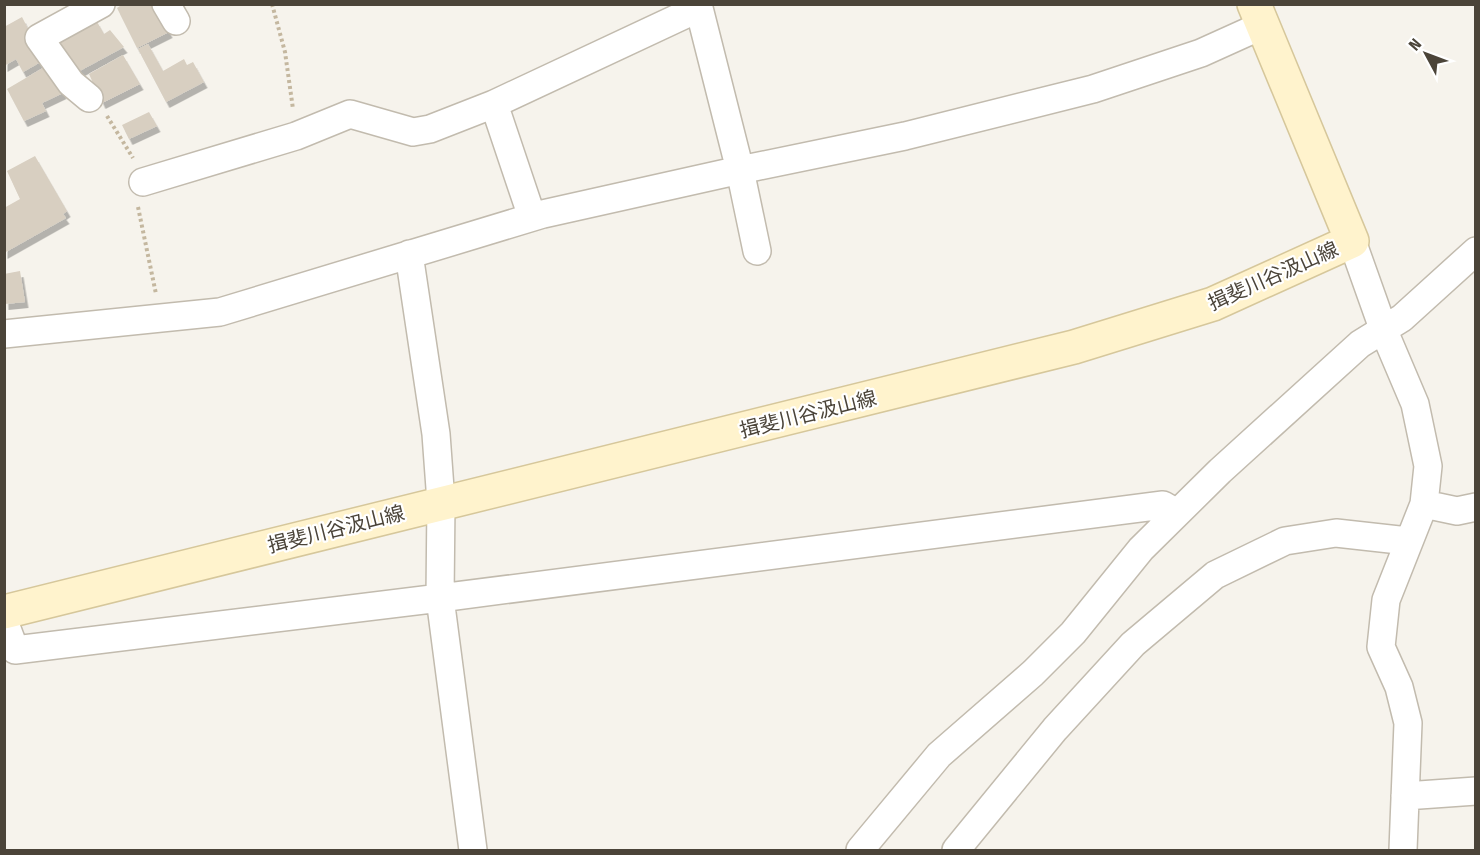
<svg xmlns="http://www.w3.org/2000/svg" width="1480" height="855" font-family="'Fira Sans Condensed','Noto Sans JP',sans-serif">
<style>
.building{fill:#d8cfc1;filter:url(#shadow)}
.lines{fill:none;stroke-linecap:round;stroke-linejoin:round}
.minor-casing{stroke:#c2bbae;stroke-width:30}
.secondary-casing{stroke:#d6c79b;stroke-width:36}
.path{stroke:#c4b79f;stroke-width:4;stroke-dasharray:3 3;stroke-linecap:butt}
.minor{stroke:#fff;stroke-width:27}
.secondary{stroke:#fff3cd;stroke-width:33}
.labels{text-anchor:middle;stroke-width:4.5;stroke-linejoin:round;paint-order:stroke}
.street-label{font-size:20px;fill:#4b4439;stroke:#fff}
</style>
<defs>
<filter id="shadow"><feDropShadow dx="3.5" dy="6" stdDeviation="0" flood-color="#0004"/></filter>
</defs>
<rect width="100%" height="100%" fill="#f6f3ec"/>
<path class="building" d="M123,4H155L169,32L137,48L117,8Z
M22,17L44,60L23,72L16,59L4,66V27Z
M96,20L104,34L110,30L124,47L74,74L56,45L61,39Z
M148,44L163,71L184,59L187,65L193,62L204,82L166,102L138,49Z
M123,55L140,84L102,103L89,74Z
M48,65L63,93L42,103L46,111L24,121L7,89Z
M149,112L157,126L129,139L122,125Z
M35,156L67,211L63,214L66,218L4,253V208L20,199L7,171Z
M20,271L25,302L5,304L4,274Z"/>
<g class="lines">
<defs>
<path id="minor" d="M166,4L176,21
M698,4L740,170L757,251
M89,98L71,83L39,38L101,4
M143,182L296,136L350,114L413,132L430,129L494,104
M532,217L494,104L699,8
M1352,241L1384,331L1415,404L1428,466L1424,504L1386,600L1381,647L1399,687L1408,723L1403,850
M409,254L436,434L441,502L440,598L473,850
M4,334L220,312L543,214L740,170L905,136L1093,89L1201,53L1263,25
M1424,504L1457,511L1476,507
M4,621L15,650L440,598L1163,505L1177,513
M1405,796L1476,791
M860,850L939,755L1033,673L1073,633L1141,549L1220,471L1360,344L1402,318L1476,251
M956,850L1055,729L1133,644L1215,575L1285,541L1336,533L1408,541"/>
<path id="secondary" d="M4,612L1074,347L1213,304L1352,241L1254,4"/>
</defs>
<use href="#minor" class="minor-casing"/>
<use href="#secondary" class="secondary-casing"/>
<path class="path" d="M272,4L285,52L293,109
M107,116L133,158
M138,207L156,294"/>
<use href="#minor" class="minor"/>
<use href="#secondary" class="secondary"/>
</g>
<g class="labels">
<g class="street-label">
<text transform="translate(1273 276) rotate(-24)" y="7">揖斐川谷汲山線</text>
<text transform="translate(808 414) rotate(-14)" y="7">揖斐川谷汲山線</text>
<text transform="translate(336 529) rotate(-14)" y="7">揖斐川谷汲山線</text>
</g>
</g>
<rect width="1480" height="855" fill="none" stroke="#4b4439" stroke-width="12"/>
<g transform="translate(1426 54) rotate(311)" stroke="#ffffff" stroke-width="4.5" paint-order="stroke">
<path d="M0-4.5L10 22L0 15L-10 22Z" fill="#4b4439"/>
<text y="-9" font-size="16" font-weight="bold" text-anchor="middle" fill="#4b4439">N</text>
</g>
</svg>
